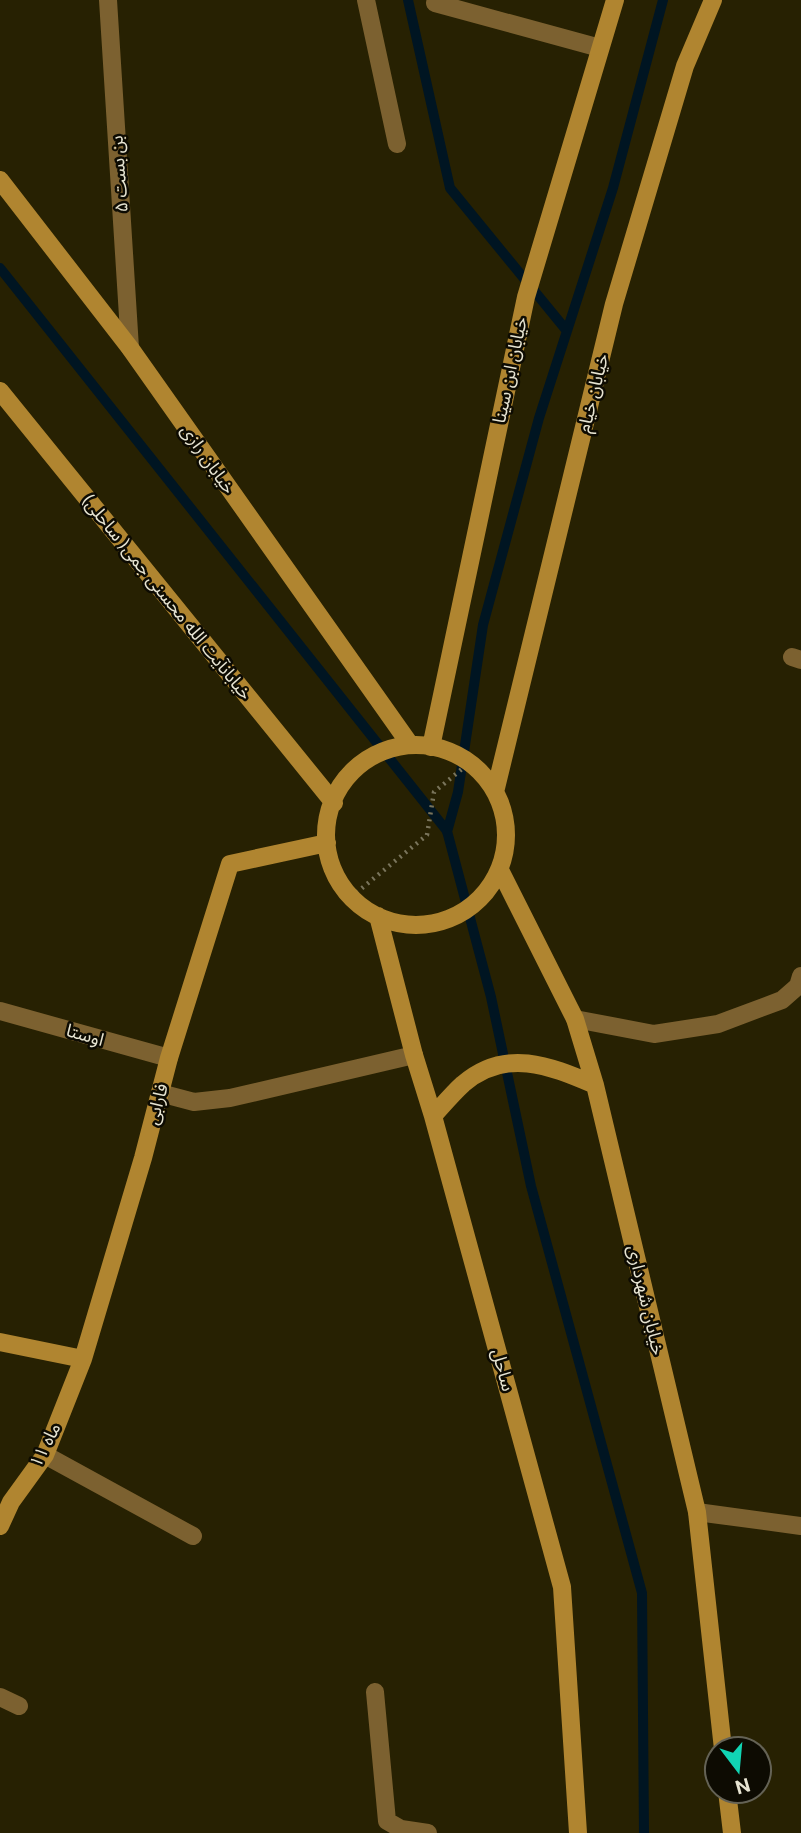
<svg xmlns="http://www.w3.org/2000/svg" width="801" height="1833" font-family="'Public Sans','Noto Sans Arabic',sans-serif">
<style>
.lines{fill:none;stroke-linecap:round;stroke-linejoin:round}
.stream{stroke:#001522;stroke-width:10}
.path{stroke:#79745b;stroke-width:4.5;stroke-dasharray:2 5;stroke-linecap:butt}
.street{stroke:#7c6130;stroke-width:18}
.secondary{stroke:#b08530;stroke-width:18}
.labels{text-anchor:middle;stroke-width:5;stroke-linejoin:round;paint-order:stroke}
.street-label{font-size:18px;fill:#e7e4d2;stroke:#0d0b02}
</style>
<rect width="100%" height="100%" fill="#272102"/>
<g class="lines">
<path class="stream" d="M408,0L450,188L567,331
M0,268L447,831L491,997L531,1186L642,1593L644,1833
M447,832L458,792L483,625L539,418L613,188L663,0"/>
<path class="path" d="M351,897L427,835L434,792L468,764"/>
<path class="street" d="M108,0L130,348
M366,0L397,144
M435,3L600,48
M792,657L801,660
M0,1011L169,1058
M575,1019L654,1034L718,1024L782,1000L798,986L801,976
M160,1093L194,1102L230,1098L414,1055
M45,1455L193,1536
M697,1512L801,1526
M375,1692L387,1821L401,1829L428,1833
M0,1697L19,1706"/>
<path class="secondary" d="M0,180L130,348L409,743
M0,391L334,803
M326 835a90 90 0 1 1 180 0a90 90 0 1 1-180 0Z
M431,747L526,297L615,0
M495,792L614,304L685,66L713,0
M500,870L575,1019L595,1085L697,1512L723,1749
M378,916L414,1055L433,1116L562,1587L578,1833
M433,1116C443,1105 452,1094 463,1084C506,1047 550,1066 595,1085
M0,1342L83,1359
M0,1526L11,1502L45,1455L83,1359L143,1158L169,1058L230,864L327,843
M727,1791L732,1833"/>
</g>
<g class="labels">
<g class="street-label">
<text transform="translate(119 174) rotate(-94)" y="6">بن بست ۵</text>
<text transform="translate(510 370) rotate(-78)" y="6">خیابان ابن سینا</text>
<text transform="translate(593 393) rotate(-76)" y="6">خیابان خیام</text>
<text transform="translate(208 459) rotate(55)" y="6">خیابان رازی</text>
<text transform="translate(167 597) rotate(51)" y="6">خیابانآیت الله محسنی جمی( ساحلی)</text>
<text transform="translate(85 1035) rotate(16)" y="6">اوستا</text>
<text transform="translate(157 1104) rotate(-75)" y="6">فارابی</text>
<text transform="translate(646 1300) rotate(77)" y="6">خیابان شهرداری</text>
<text transform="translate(503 1370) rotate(75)" y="6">ساحل</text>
<text transform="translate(45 1445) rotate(-63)" y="6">ماه ۱۱</text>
</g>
</g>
<g transform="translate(738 1770) rotate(164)"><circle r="33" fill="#0d0b02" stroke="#646255" stroke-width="2"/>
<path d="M0-5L12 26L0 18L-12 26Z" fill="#11d5b4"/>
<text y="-10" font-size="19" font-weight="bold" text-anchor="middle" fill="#e7e4d2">N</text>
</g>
</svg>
